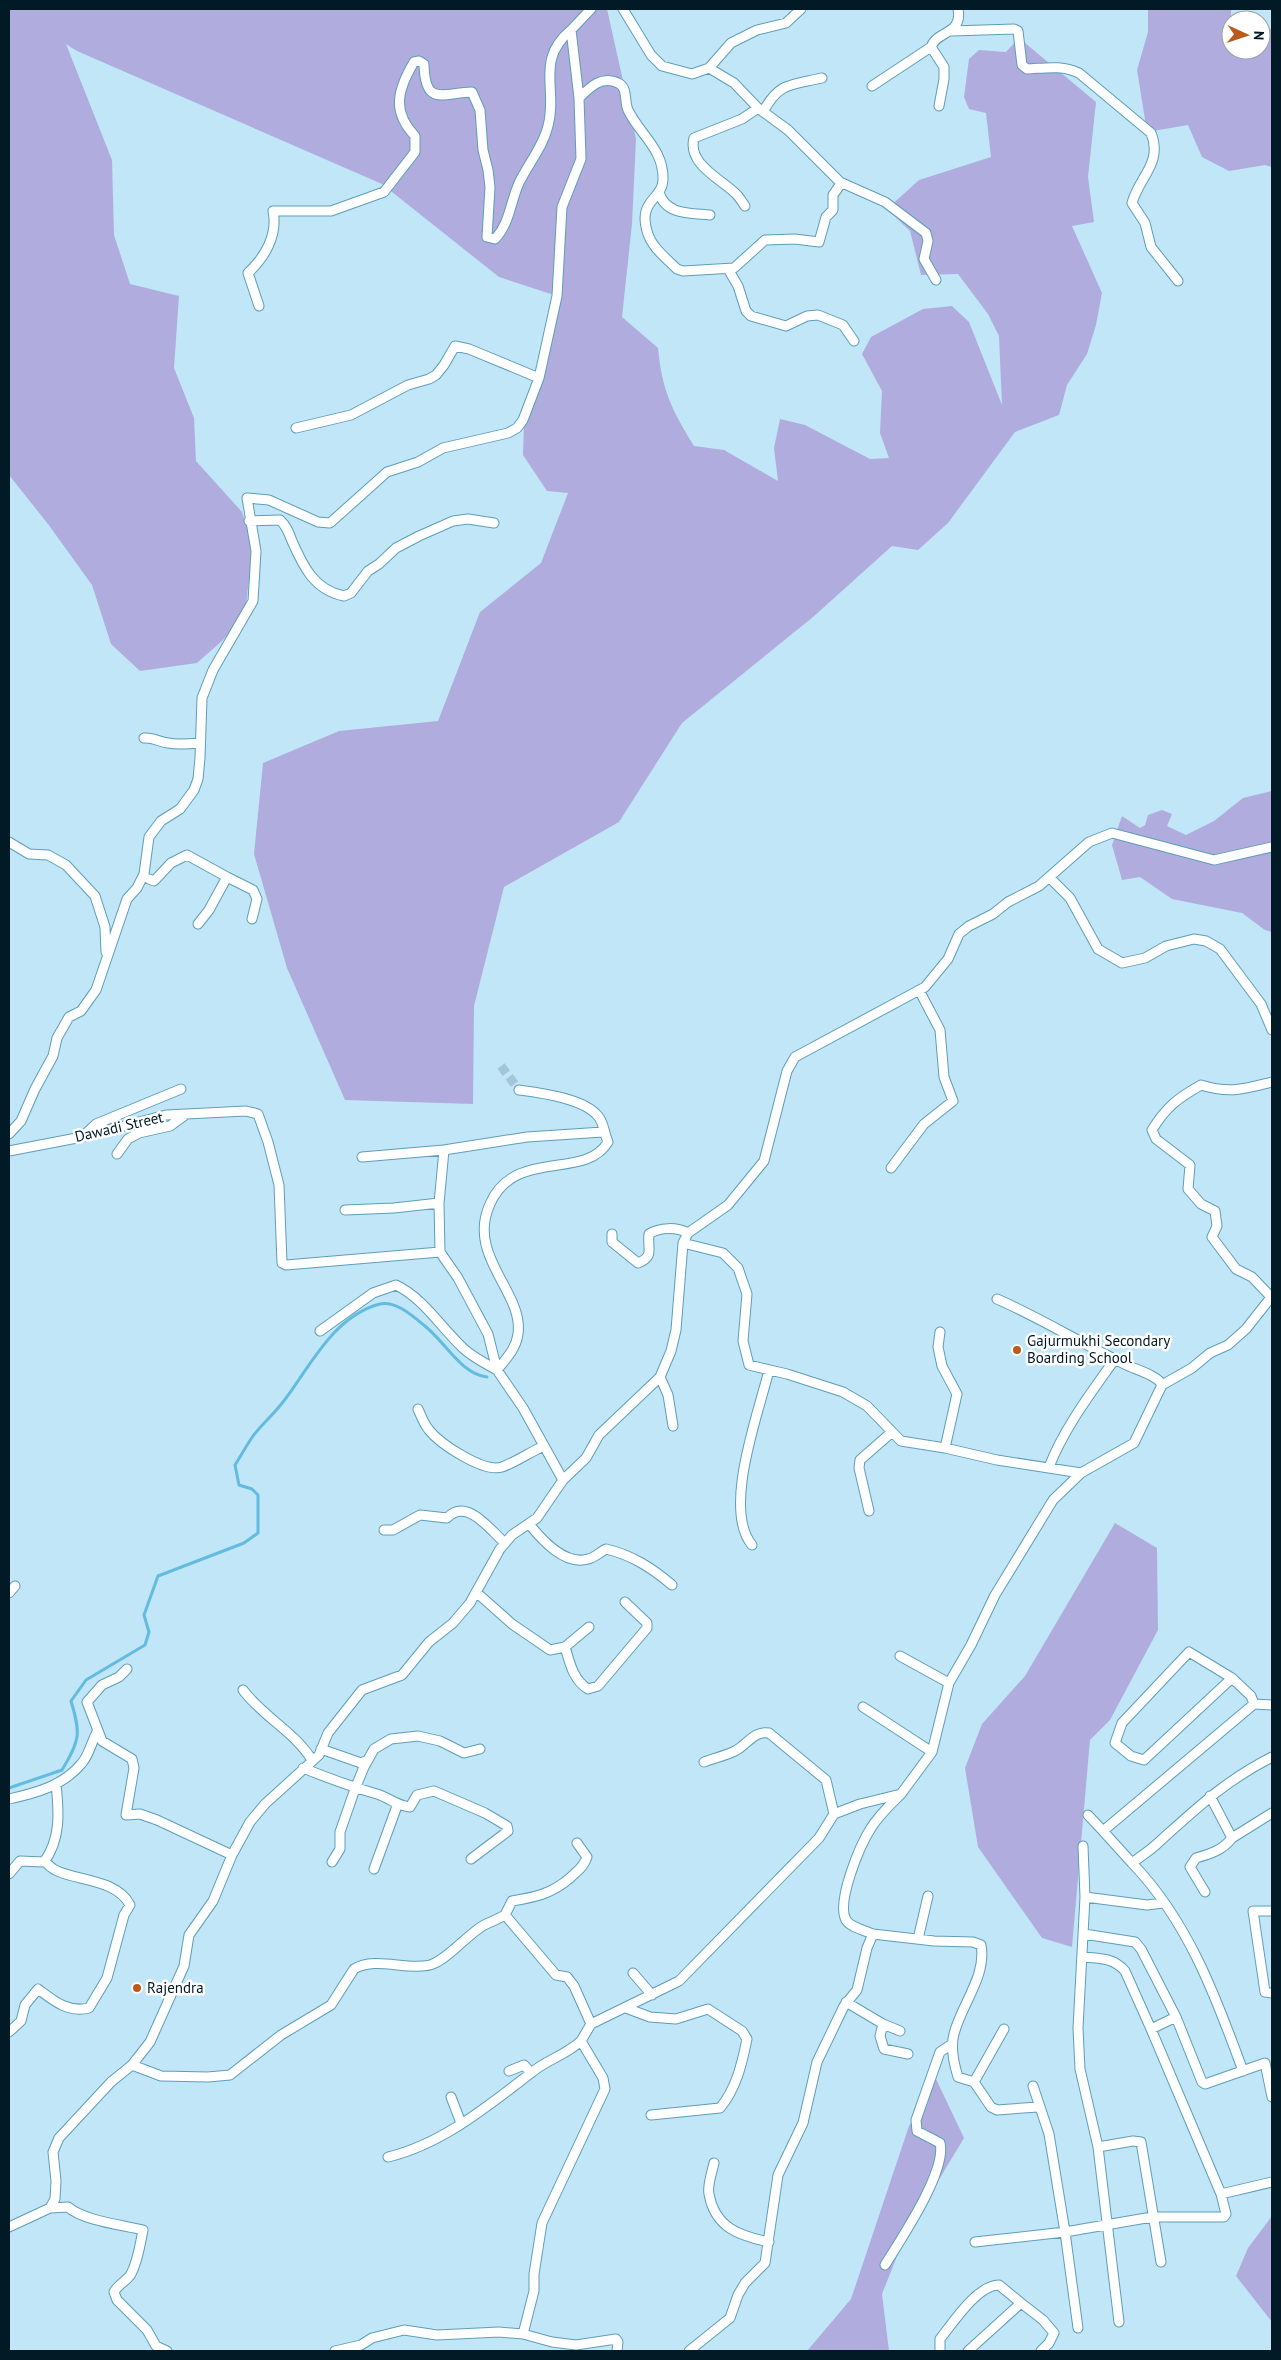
<svg xmlns="http://www.w3.org/2000/svg" width="1281" height="2360" font-family="'PT Sans',sans-serif">
<style>
.green{fill:#b0adde}
.lines{fill:none;stroke-linecap:round;stroke-linejoin:round}
.stream{stroke:#63bbe0;stroke-width:3}
.street-tunnel{stroke:#a3c7d8;stroke-width:9;stroke-dasharray:9 4.5;stroke-linecap:butt}
.street-casing{stroke:#5d9eba;stroke-width:11}
.street{stroke:#fff;stroke-width:9}
.poi-dot{fill:#bb5a1a;stroke:#fff;stroke-width:2}
.labels{text-anchor:middle;stroke-width:5;stroke-linejoin:round;paint-order:stroke}
.street-label{font-size:15px;fill:#011a25;stroke:#fff}
.poi-label{font-size:15px;fill:#011a25;stroke:#fff;text-anchor:start}
</style>
<rect width="100%" height="100%" fill="#c0e6f8"/>
<path class="green" d="M9,9H607L636,139L632,224L622,317L658,348C662,391 672,410 694,446L724,450L778,481L774,448L780,419L805,425L870,459L889,458L880,433L882,391L862,354L871,337L923,309L952,306L969,322L1002,405L999,336L988,314L958,274L921,275L910,231L887,209L919,180L991,157L986,113L969,109L964,97L969,59L979,50L1006,52L1019,38L1096,102L1088,177L1094,222L1072,226L1102,293L1096,325L1087,354L1067,385L1059,415L1015,432L948,523L918,550L892,546L813,617L682,723L619,822L504,887L474,1006L473,1104L345,1100L287,968L254,854L263,763L339,731L438,721L480,612L541,563L568,493L547,491L523,455L524,424L557,296L499,277L382,184L77,51L66,44L112,160L114,235L130,284L179,296L174,368L194,418L196,461L242,512L253,546L245,613L223,640L197,663L140,671L111,644L92,585L48,524L9,475Z
M1148,9H1231V50H1261V24L1272,30V167L1265,165L1229,171L1202,157L1188,125L1147,132L1137,70L1148,32Z
M1272,791V932L1265,930L1242,913L1172,899L1140,877L1122,880L1112,845L1122,816L1140,828L1145,825L1148,815L1162,810L1172,814L1167,826L1186,835L1214,821L1243,798Z
M1115,1523L1157,1548L1158,1630L1110,1720L1090,1740L1072,1947L1042,1938L978,1847L965,1768L982,1724L1025,1676Z
M936,2079L964,2138L905,2236L882,2294L889,2351H807L851,2299L909,2126Z
M1272,2216V2322L1236,2276L1248,2248Z"/>
<g class="lines">
<path class="stream" d="M9,1788L62,1770C80,1740 81,1734 71,1701L86,1680L145,1645L149,1632L144,1615L158,1576L244,1543L258,1533V1495L252,1489L239,1485L235,1465C241,1456 246,1446 253,1436C262,1424 274,1414 283,1402C310,1367 333,1316 380,1304C396,1300 415,1318 426,1327C445,1342 461,1374 487,1377"/>
<path class="street-tunnel" d="M501,1066L519,1090"/>
<defs>
<path id="street" d="M623,9L651,55L662,66L692,74L709,68L731,43L757,30L786,23L801,9
M952,31L1014,29L1018,31L1022,65L1027,69C1047,68 1061,65 1079,73L1151,133C1163,163 1139,177 1132,203L1145,223L1151,247L1178,281
M931,47L944,67V79L939,106
M872,86L931,47C937,30 963,35 958,9
M579,98C590,87 602,75 618,83C628,87 624,101 628,110C640,135 664,149 663,180C662,200 638,200 647,231C651,247 666,258 677,269L683,271L734,268L765,240L795,239L819,242L826,217L833,210V195L840,185V182L788,130L758,108L734,83L709,68
M763,112C779,82 791,85 822,78
M840,182L885,202L926,233L928,241L924,259L936,280
M659,192C665,215 690,213 710,215
M745,206C742,202 739,196 735,193C721,179 687,164 694,138L742,119L758,108
M728,269L738,286L746,311L751,316L786,326L807,316L818,315L843,325L854,341
M259,306L248,273C265,257 278,235 273,211H331L384,192L415,152V136C391,111 398,89 414,62L419,61L424,64C425,107 442,93 472,92L480,110L483,150L488,170L490,187L487,237L495,239C510,223 510,203 519,183C528,164 543,147 548,126C558,89 535,60 571,30
M296,428L351,415L408,385L429,379L436,375L444,365L455,346L469,349L539,378
M249,521L280,520C286,525 289,533 292,541C303,566 314,590 344,596L351,593L368,571L379,564L396,548L419,536L453,521L468,519L494,523
M144,738C153,737 159,742 168,743C178,745 189,744 200,743
M9,842L29,854L48,855L66,865L95,896L105,927L106,952
M227,877L253,890L257,899L252,919
M1050,878L1070,898L1098,949L1122,963L1145,958L1166,946L1194,939L1206,941L1220,949L1261,1004L1272,1030
M149,879L154,881L171,863L187,855L227,877L209,910L198,924
M9,1134L21,1121L35,1089L53,1056L57,1038L69,1017L81,1011L96,990L127,899L137,888L144,874L149,837L161,821L180,809L194,790L198,779L200,758L202,698L213,670L253,601L256,551L247,498L269,500L318,522L330,523L387,472L418,462L443,448L508,433L517,428L523,420L539,378L557,296L562,207L581,159L579,98L571,30L591,9
M83,1136L96,1124L181,1089
M9,1151L82,1137L166,1115L246,1111L258,1114L268,1142L279,1185L282,1263L286,1265L440,1252L458,1278L488,1334L497,1370L523,1408L563,1480
M117,1154L128,1139L139,1133L170,1126L185,1115
M362,1157L444,1150
M891,1168L924,1124L953,1101L944,1077L940,1030L919,990
M345,1210L394,1208L439,1203
M612,1234V1242L638,1263C655,1256 647,1249 649,1234C660,1227 677,1227 688,1233
M683,1243L723,1253L738,1268L747,1294L743,1341L749,1365L787,1374L843,1392L867,1406L901,1441L945,1448L997,1460L1081,1473
M440,1252L439,1203L444,1150L527,1137L603,1132
M1271,1297L1252,1277L1236,1269L1212,1237L1217,1226L1215,1211L1201,1204L1188,1189L1190,1165L1156,1139L1152,1130C1166,1107 1178,1098 1201,1085C1230,1094 1244,1089 1272,1082
M997,1299C1043,1319 1085,1346 1131,1367C1141,1371 1159,1377 1162,1385
M320,1331L373,1293L396,1285C423,1298 440,1326 461,1346C470,1356 485,1363 497,1370C506,1359 516,1349 518,1334C524,1292 466,1256 490,1204C515,1147 585,1181 608,1142C604,1133 604,1123 598,1116C583,1098 541,1093 519,1090
M940,1332L938,1347L942,1366L957,1394L945,1448
M660,1377L668,1395L673,1426
M418,1409C421,1416 424,1424 429,1430C440,1444 484,1473 502,1467C516,1462 530,1452 544,1446
M1049,1467C1064,1428 1091,1393 1115,1359
M869,1511L859,1468L860,1460L892,1432
M529,1524C542,1540 565,1566 588,1559C594,1558 600,1552 606,1549C632,1555 652,1568 672,1585
M384,1530H393L420,1515L447,1518C467,1497 490,1530 505,1543
M752,1545C722,1509 759,1412 769,1370
M476,1592L512,1624L550,1650L565,1647L589,1627
M9,1593L15,1586
M565,1647C570,1663 573,1680 588,1689L598,1686L647,1628V1623L625,1602
M900,1656L949,1683
M127,1669L119,1677L102,1685L87,1702L102,1741L132,1759L134,1768L126,1815L140,1814L157,1820L232,1855
M1232,1678L1189,1652L1122,1723L1115,1743L1131,1756L1144,1760L1232,1678L1251,1696L1254,1704
M243,1690C263,1717 294,1731 312,1760
M863,1707L932,1752
M321,1749L361,1763L368,1760
M704,1762C714,1758 725,1756 735,1751C746,1746 754,1730 769,1733L826,1780L834,1814
M303,1768C328,1778 352,1787 377,1794C390,1798 395,1805 410,1807L417,1795L434,1791L485,1813L507,1826L508,1831L471,1859
M901,1794L932,1752L949,1683L971,1645L995,1595L1053,1500L1081,1473L1134,1443L1162,1385L1192,1368L1210,1353L1228,1345L1246,1329L1272,1296
M1210,1796L1232,1838L1272,1813
M9,1799C36,1793 63,1786 82,1763C89,1755 92,1741 97,1732
M1088,1815L1103,1831L1254,1704L1272,1705
M1103,1831L1132,1863
M1083,1846L1085,1897L1078,2028L1080,2069L1098,2147
M332,1862L340,1849V1832L355,1789L364,1767L374,1749L391,1739L418,1736L440,1741L464,1753L480,1749
M374,1869L397,1806
M9,1874L20,1861L44,1862C61,1839 59,1812 56,1784
M1205,1892L1190,1867L1196,1858C1210,1854 1223,1850 1232,1838
M1085,1897L1147,1905L1163,1903
M1272,1911H1253L1265,1992L1272,1993
M505,1915L512,1901C536,1897 551,1894 570,1878C577,1871 584,1867 587,1857L577,1843
M873,1934L934,1941L973,1942L981,1945C987,1976 961,2005 954,2034C950,2048 954,2064 958,2077L974,2082L991,2107L997,2110L1038,2107
M1084,1934L1135,1942L1141,1949L1176,2017L1151,2029L1221,2194L1272,2182
M918,1939L928,1896
M1083,1957C1099,1958 1114,1958 1125,1971L1151,2029
M633,1973L652,1995
M846,2002L883,2024L900,2031
M626,2008L650,2017L676,2019L708,2009L742,2031L747,2039C742,2064 736,2089 720,2108L651,2115
M1176,2017L1202,2082L1205,2084L1265,2063L1272,2097
M883,2024L880,2036L884,2049L908,2054
M9,2032L21,2021L25,2005L38,1989C54,2001 68,2013 89,2008L107,1978L124,1915L130,1905C114,1873 55,1883 45,1860
M132,2065L161,2076L208,2077L230,2075L281,2035L331,2005L354,1969C376,1956 406,1971 430,1965C446,1961 468,1934 484,1925C491,1922 498,1919 505,1915L556,1975L567,1977L574,1986L591,2024
M509,2071L524,2065L531,2073C546,2060 566,2055 581,2041
M1243,2071C1216,1997 1188,1921 1132,1863C1141,1856 1151,1850 1159,1842C1198,1807 1225,1781 1272,1757
M974,2082L1004,2029
M1033,2086L1049,2134L1065,2232L1152,2217H1224L1226,2214L1221,2194
M451,2097L461,2123
M388,2157C442,2144 488,2106 531,2073
M714,2163C712,2172 707,2186 709,2194C715,2228 740,2236 769,2242
M50,2208L55,2199L56,2181L53,2152L59,2138L111,2082L132,2065L150,2042L184,1966L189,1935L213,1901L232,1855L250,1822L265,1804L319,1755L328,1733L362,1690L402,1675L429,1642L453,1623L470,1603L500,1549L512,1535L537,1518L563,1480L586,1458L599,1435L660,1377L671,1351L676,1330L683,1243L688,1233L728,1205L764,1161L787,1071L795,1057L925,987L948,959L959,934L969,926L993,914L1008,902L1039,886L1089,842L1112,833L1214,860L1272,847
M9,2227L50,2208L68,2207C84,2221 123,2225 143,2230C140,2245 138,2261 131,2274C127,2281 118,2284 114,2292L117,2300L147,2330L156,2346L167,2351
M975,2242L1065,2232L1078,2328
M885,2265C901,2239 947,2171 940,2143L917,2131L916,2120L940,2052L952,2044
M1021,2303L1043,2320L1054,2333L1049,2343L1041,2351
M1119,2322L1098,2147L1133,2141L1141,2142L1161,2262
M523,2334L552,2342L576,2345L616,2339L618,2342L617,2351
M335,2351L361,2345L372,2338L404,2330L437,2335L499,2332L523,2334L534,2291V2274L542,2223L605,2089L603,2078L581,2041L591,2024L679,1981L819,1838L834,1814L860,1804L901,1794C890,1805 879,1815 871,1828C860,1845 836,1902 846,1920C850,1927 866,1931 873,1934L867,1948L857,1990L844,2006L817,2062L803,2123L778,2175L765,2263L745,2283L738,2295L730,2318L689,2351
M940,2351V2339C953,2323 977,2285 999,2285L1021,2303L968,2351"/>
</defs>
<use href="#street" class="street-casing"/>
<use href="#street" class="street"/>
</g>
<g class="poi-dot">
<circle cx="1017" cy="1350" r="5"/>
<circle cx="137" cy="1988" r="5"/>
</g>
<g class="labels">
<g class="street-label">
<text transform="translate(119 1127) rotate(-13)" y="5">Dawadi Street</text>
</g>
<g class="poi-label">
<text x="1027" y="1346">Gajurmukhi Secondary<tspan x="1027" dy="17">Boarding School</tspan></text>
<text x="147" y="1993">Rajendra</text>
</g>
</g>
<rect width="1281" height="2360" fill="none" stroke="#011a25" stroke-width="20"/>
<g transform="translate(1246 35) rotate(93)"><circle r="24" fill="#ffffff" stroke="#99a3a8"/>
<path d="M0-4L9 19L0 12L-9 19Z" fill="#bb5a1a"/>
<text y="-8" font-size="14" font-weight="bold" text-anchor="middle" fill="#011a25">N</text>
</g>
</svg>
